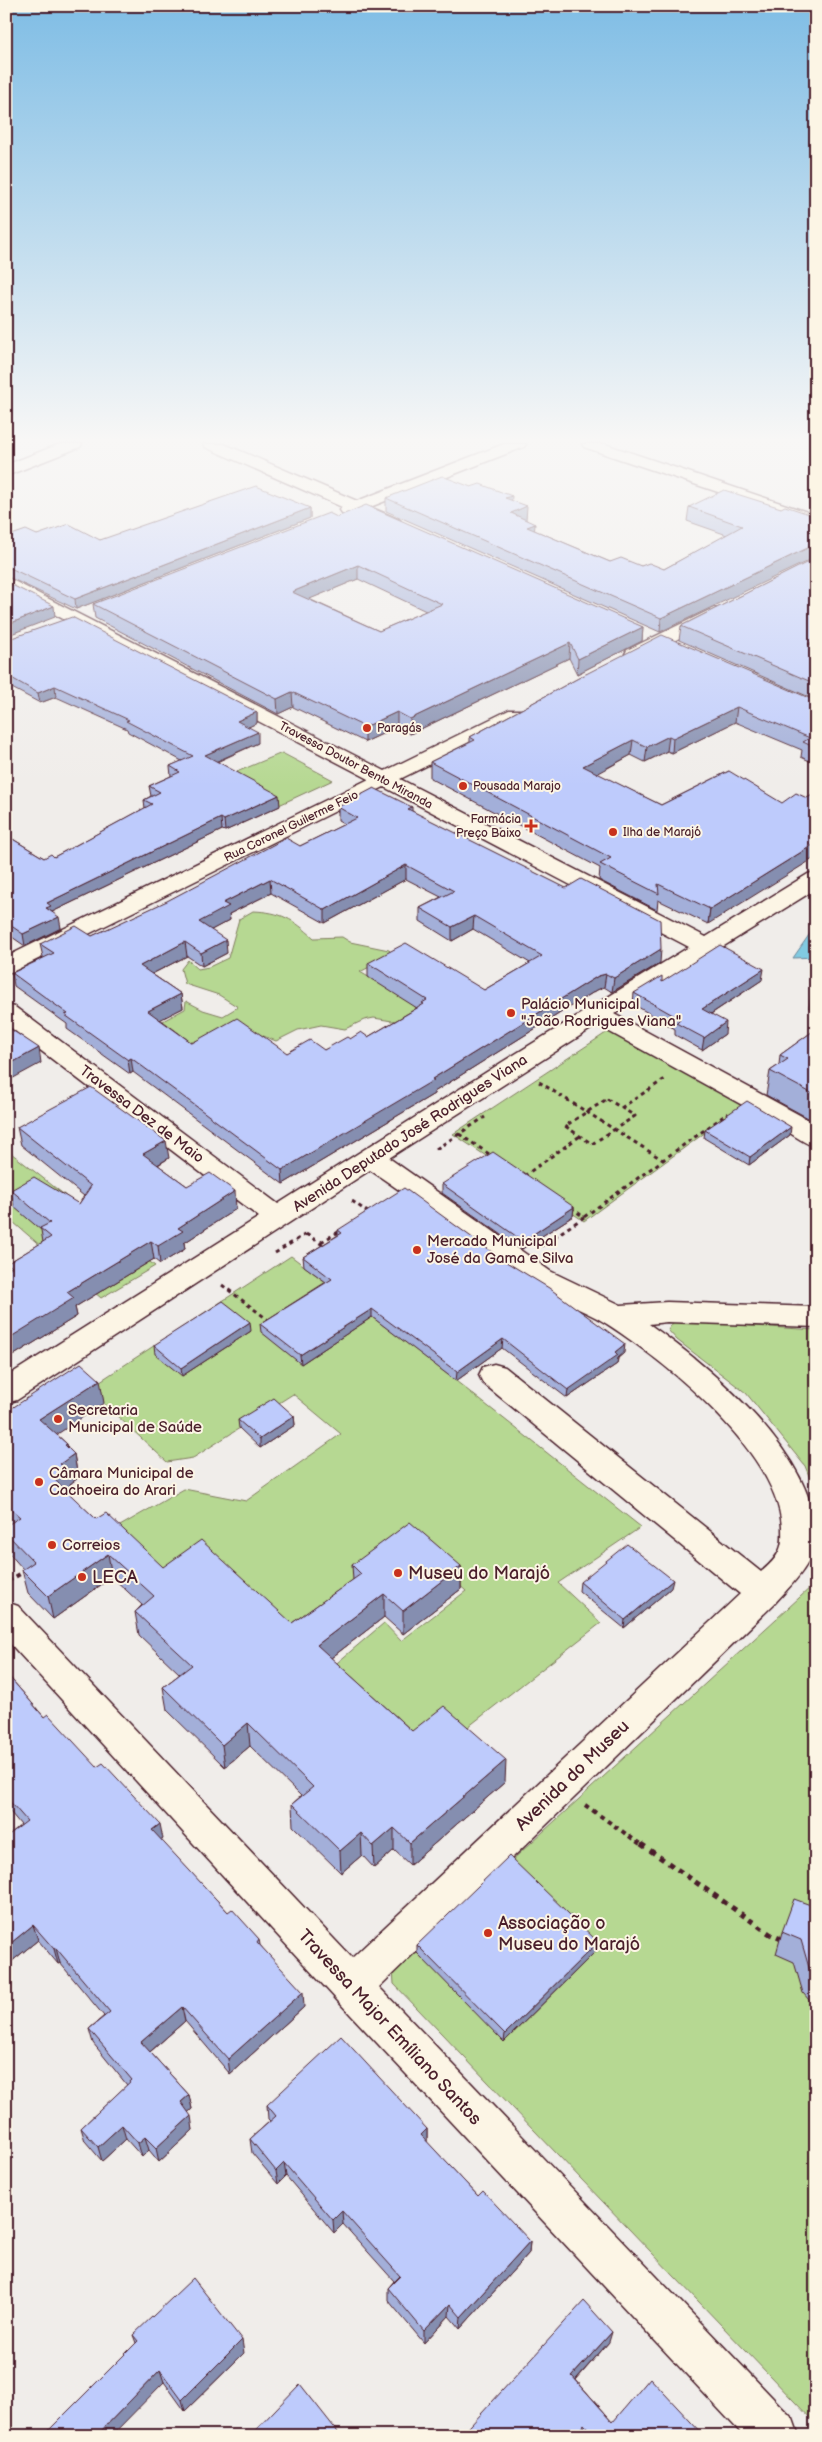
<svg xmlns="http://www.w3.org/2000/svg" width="822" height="2442" font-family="'Balsamiq Sans',sans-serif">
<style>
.green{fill:#b6d892;stroke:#807c5e}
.water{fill:#81cae1;stroke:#6b8698}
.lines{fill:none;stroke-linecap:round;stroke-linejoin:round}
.minor-casing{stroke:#4a1f2b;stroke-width:3}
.path-far2{stroke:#4a1f2b;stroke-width:3;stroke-dasharray:4 4;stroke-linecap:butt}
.path-far1{stroke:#4a1f2b;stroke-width:4;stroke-dasharray:4.5 4.5;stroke-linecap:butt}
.path{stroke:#4a1f2b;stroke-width:5;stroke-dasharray:5.5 5.5;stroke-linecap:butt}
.minor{fill:#fcf5e5;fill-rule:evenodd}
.wall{fill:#a3afd9;stroke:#4a1f2b;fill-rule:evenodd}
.shaded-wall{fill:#858eb0;stroke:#4a1f2b}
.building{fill:#becbfc;stroke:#4a1f2b;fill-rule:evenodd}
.poi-dot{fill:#c8321e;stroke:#fcf5e5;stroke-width:2}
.labels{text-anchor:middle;stroke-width:4;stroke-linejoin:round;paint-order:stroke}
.far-poi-label{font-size:12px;fill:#4a1f2b;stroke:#fcf5e5;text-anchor:start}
.far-street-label{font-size:12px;fill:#4a1f2b;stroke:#fcf5e5}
.poi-label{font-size:15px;fill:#4a1f2b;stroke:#fcf5e5;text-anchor:start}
.street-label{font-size:15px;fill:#4a1f2b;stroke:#fcf5e5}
.near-poi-label{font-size:18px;fill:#4a1f2b;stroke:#fcf5e5;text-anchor:start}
.near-street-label{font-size:18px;fill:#4a1f2b;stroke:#fcf5e5}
</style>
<rect width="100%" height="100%" fill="#f0edea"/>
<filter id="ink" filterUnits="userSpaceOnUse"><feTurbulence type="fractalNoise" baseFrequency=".02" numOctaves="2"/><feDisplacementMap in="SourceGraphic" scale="10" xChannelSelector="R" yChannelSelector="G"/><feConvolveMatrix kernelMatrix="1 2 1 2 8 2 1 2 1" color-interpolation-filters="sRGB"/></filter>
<g filter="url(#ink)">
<path class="green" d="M282,753L333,780L279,805L227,776Z
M253,911C281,912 293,919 314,938L342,937L350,942L389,950L398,959L373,965L360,972L416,1005L413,1020L392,1021L374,1018L364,1020L345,1029L321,1025L298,1030L276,1041L248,1030L202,1042H184L161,1022L185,1009L186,1001L203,1010L223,1016L238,1007L219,995L185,984L181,969L188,960L198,969L209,967L228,958L239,919Z
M609,1031L743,1105L584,1221L453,1134Z
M11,1153L155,1266L101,1298L6,1216V1156Z
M291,1256L437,1366L641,1527L558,1583L601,1623L459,1734L417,1740L331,1668L384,1623L401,1641L466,1591L411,1542L298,1639L167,1583L113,1530L184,1489L246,1501L341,1434L293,1394L193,1458L167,1462L88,1389Z
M674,1321L816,1330V1493L805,1466L746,1393L677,1340L668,1330Z
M816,1566V2424L394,1984L393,1969L811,1587Z"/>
<path class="water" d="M816,925V957L793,958Z"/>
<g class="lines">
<defs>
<path id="minor" d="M60,444H82L80,447L6,476V465Z
M203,444H224L357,501L504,444H526L524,447L370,507L400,520L402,523L400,526L394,528L356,513L348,515L342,513L340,510L342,507L205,447Z
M582,444H605L816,515V525L584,447Z
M6,577L385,771L509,710H523L526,714L523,718L400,779L706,937L808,874L816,872V889L614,1014L816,1124V1147C804,1144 785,1129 773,1122L597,1025L389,1158L550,1271L621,1305L667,1302L816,1307V1327L667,1322L649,1324C710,1367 820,1458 815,1540C814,1564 790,1586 775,1603L379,1987L793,2419L799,2436H744L337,2000L6,1639V1602L18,1606L352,1958L740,1594L483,1383L479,1375L483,1367L494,1364L505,1367L761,1572C768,1566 777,1558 780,1549C783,1542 782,1534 782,1527C777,1451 667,1363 607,1324C581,1307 549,1299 523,1281C471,1245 423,1205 370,1170L17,1400L6,1403V1377L259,1217L6,1024V1005L15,1007L278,1204L504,1061L689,947L384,787L14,971L6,973V957L369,779L6,589Z
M714,608L720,609L723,613L720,617L641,658H627L625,654L627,650Z"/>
</defs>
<use href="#minor" class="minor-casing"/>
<path class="path-far2" d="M539,1082L663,1160
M607,1099L635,1116L592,1144L565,1126Z
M621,1108L665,1079
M459,1134L492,1156
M436,1149L485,1117
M524,1176L580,1136
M352,1201L369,1213
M571,1208L584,1217L728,1113
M306,1234L326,1247
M321,1242L342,1230
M541,1246L584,1217
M275,1253L306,1234
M222,1285L271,1322"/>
<path class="path-far1" d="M8,1581L25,1571
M585,1805L643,1846"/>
<path class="path" d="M641,1844L770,1934L781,1939"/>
<use href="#minor" class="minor"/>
</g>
<path class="wall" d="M471,487L512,501L534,530L610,562L664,569L727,535L687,521L689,507L781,508L660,632L386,511V498Z
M310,508V518L76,609L6,576V537L37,535L100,540Z
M337,517L643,627L642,641L577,674L569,658L410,734L397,727L365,742L293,707L278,714L95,618L93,604ZM358,579L426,611L379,631L309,599Z
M816,558V700L679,640L681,626Z
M6,640L257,712V723L248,727L258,743L217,762L280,806L225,831L222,830L52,912L61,928L25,946L12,937L6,940V835L44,858L54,857L145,808L144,800L151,796L149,786L171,776L170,766L182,761L128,732L127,729L56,697L40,703L10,687L6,689Z
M586,674L816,701V764L801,757L802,750L735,722L672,753L667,751L645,762L631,755L597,774L661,805L729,771L708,924L658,900L657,910L599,880L600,868L430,778V762L470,742V737Z
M338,807H412V811L660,963L612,992L604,987L597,990L434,1092V1094L283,1184L133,1072L130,1074L67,1029V1024L14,986L12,973L43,958V957L40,944L92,936L300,846L345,824L338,820ZM406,879L441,897L420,908V921L452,941L473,929L530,963L484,990L368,963V977L417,1008L368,1037L350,1039L324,1050L287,1053L192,1043L160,1019L183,1008L181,994L152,974L187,956L202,966L227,953L211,930L230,920L229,914L271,893L325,923Z
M762,980L711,1014L725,1034L702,1050L675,1035V1029L633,1004L634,993L662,982Z
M816,987V1012L809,1008L811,995L814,993Z
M816,1029V1114L810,1119L766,1095L770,1071L779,1065L780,1055Z
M17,1127L169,1158L158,1165L187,1186L236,1209L184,1243L185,1249L160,1264L154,1259L75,1307L77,1316L6,1360V1270L9,1268L8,1263L43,1242L41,1230L14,1207L11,1190L79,1204L84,1196L21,1145Z
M705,1130L790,1135L749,1165L704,1138Z
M442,1184L574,1207L573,1216L522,1249L442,1193Z
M338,1230L624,1353L618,1358L617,1364L567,1398L502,1348L456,1381L372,1317L301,1364L261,1332L260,1324L326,1282L304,1266L303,1257L338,1235Z
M251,1331L182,1376L155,1354L154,1345Z
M104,1403L56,1434L67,1444L68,1449L74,1454L78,1478L70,1484L72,1493L70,1495L96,1519L163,1567L292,1623L353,1580L352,1565L461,1566V1589L403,1634L384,1617L331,1658L412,1731L505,1782L410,1865L394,1850L374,1868L362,1855L341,1873L293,1826L292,1804L301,1796L250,1746L225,1767L167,1710L163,1687L180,1674L139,1635L135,1612L142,1605L112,1577L53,1619L28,1593L22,1570L23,1569L8,1552L6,1546V1526L8,1525L6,1523V1412Z
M294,1416L295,1425L260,1448L239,1428L238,1420Z
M580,1582L671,1588L624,1628L579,1591Z
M6,1673L44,1717L163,1839L161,1841L228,1912L259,1939L260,1945L304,2007L230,2074L185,2021L150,2052L189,2095L192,2109L188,2112L193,2130L159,2162L149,2150L142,2157L126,2139L102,2161L85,2141L81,2128L127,2085L93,2043L89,2029L104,2016L60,1963L58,1964L38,1940L6,1966V1837L21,1825L6,1807Z
M816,1907V2008L803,1993L794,1962L776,1954L782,1932Z
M417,1945L597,1950L504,2042L417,1953Z
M267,2105L427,2129V2142L478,2196L530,2241L529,2253L460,2329L449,2316L424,2343L388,2300V2288L394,2281L343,2224L334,2233L286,2176L278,2184L252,2153L250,2139L270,2121L268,2119Z
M133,2335L244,2353L185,2411L136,2343Z
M609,2342L576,2380L613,2422L704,2436H584L582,2434L581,2436H461Z"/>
<path class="shaded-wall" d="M512,496L511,509L505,498Z
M527,506L526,520L511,513Z
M310,508V518L76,609L75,599Z
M535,524L534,537L527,527Z
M816,544V557L660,632L661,618Z
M358,565V579L293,606L292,592Z
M54,606L55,617L6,636V625Z
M643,627L642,641L577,674L578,659Z
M816,640V654L808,644Z
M570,643L569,658L410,734V719Z
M8,676L10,687L6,689V677Z
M55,686L56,697L40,703L38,693Z
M292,692L293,707L278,714L277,699Z
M737,707L735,722L672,753L673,738Z
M257,712V723L238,732L237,721Z
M397,712V727L365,742V727Z
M258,732V743L206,766L205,755Z
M669,736L667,751L645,762L647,747Z
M633,740L631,755L581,782L583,766Z
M279,795L280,806L225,831L224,820Z
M221,818L222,830L52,912L46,908L47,903Z
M816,843V857L708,924L710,909Z
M406,865V879L325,923V910Z
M270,879L271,893L229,914L230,920L200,936L199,922L223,903Z
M474,916L473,929L452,941V927Z
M59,917L61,928L25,946L23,934Z
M10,925L12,937L6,940V927Z
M226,940L227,953L202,966L201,953Z
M185,942L187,956L142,979L140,966Z
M661,949L660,963L612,992L614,978Z
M764,969L762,980L700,1021L702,1009Z
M606,974L604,987L597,990L434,1092V1094L283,1184L282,1170L432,1079L598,976Z
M181,994L183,1008L150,1025L148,1011Z
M726,1022L725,1034L702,1050L704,1038Z
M39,1048L41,1063L6,1082V1066Z
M131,1058L133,1072L130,1074L128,1060Z
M816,1094V1114L810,1119L815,1095Z
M791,1127L790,1135L749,1165L750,1157Z
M166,1141L169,1158L145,1172L143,1154Z
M235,1191L236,1209L184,1243L185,1249L160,1264L158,1246L178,1228Z
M574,1207L573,1216L522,1249L523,1241Z
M151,1241L154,1259L75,1307L77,1316L6,1360V1340L67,1292Z
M372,1309V1317L301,1364L300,1355Z
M250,1322L251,1331L182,1376L181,1368Z
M503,1339L502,1348L456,1381L457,1372Z
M625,1344L624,1353L618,1358L617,1364L567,1398L568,1390Z
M100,1380L104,1403L44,1443L39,1419Z
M294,1416L295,1425L260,1448V1439Z
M67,1444L70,1457L74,1454L78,1478L70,1484L72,1493L59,1503L54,1479L60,1464L65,1445Z
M108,1554L112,1577L53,1619L48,1596Z
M461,1566V1589L403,1634V1611Z
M673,1580L671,1588L624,1628L625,1620Z
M384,1594V1617L318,1668L317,1645Z
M248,1723L250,1746L225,1767L222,1745Z
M506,1760L505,1782L410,1865V1843Z
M160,1824L163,1839L155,1846L152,1830Z
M394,1828V1850L374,1868L373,1846Z
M361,1833L362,1855L341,1873L340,1851Z
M33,1925L38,1940L6,1966V1947Z
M598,1942L597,1950L504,2042L505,2034Z
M56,1948L60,1963L58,1964L54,1949Z
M303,1992L304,2007L230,2074L228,2059Z
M182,2007L185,2021L144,2057L141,2042Z
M189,2095L192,2109L184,2116L181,2102Z
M191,2116L193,2130L159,2162L156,2148Z
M122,2125L126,2139L102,2161L98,2147Z
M427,2129V2142L421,2135Z
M145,2137L149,2150L142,2157L138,2143Z
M284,2163L286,2176L278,2184L276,2171Z
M342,2211L343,2224L334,2233L333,2220Z
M530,2241L529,2253L460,2329L461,2317Z
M450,2304L449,2316L424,2343V2331Z
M612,2332L609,2342L570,2386L572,2376Z
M242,2340L244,2353L185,2411L182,2400Z
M160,2370L164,2382L111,2436H96Z
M584,2424L582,2434L581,2436H575Z"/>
<path class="building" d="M442,476L471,487L480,484L512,496L505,498L527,506L511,513L535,524L527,527L610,562L621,558L641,566L649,563L664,569L742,526L689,507L724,490L781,508L785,506L812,515L816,513V544L661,618L386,498Z
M256,486L310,508L75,599L6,566V551L8,550H6V537L26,530L37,535L69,524L100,540Z
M366,505L643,627L578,659L570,643L410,719L397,712L365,727L292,692L277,699L93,604L329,513L337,517ZM358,565L442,604L379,631L292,592Z
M816,558V640L808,644L816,647V684L681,626Z
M6,582L54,606L6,625Z
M72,617L257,712L237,721L258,732L205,755L279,795L224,820L221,818L47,903L51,906L46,908L59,917L23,934L10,925L6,927V835L44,858L51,854L54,857L152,804L144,800L160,792L149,786L180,772L170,766L193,756L126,721L129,720L55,686L38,693L8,676L6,677V640Z
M662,635L816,701V748L803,742L810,738L737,707L673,738L669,736L647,747L633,740L583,766L661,805L729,771L782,803L796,793L807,798L816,793V843L710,909L658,884L659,894L600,864L611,858L430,762L475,740L470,737L586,674Z
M374,788L412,807L408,809L566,888L581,879L660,920L661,949L614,978L606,974L598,976L432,1079L434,1080L282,1170L131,1058L128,1060L65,1015L68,1014L12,973L54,953L40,944L76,926L92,936L167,901L286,838L300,846L357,818L338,807ZM406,865L454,891L420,908L452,927L474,916L542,956L484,990L406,943L368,963L427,1000L422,1003L424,1004L368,1037L361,1032L350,1039L347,1037L324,1050L310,1040L287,1053L237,1018L192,1043L148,1011L181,994L140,966L185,942L201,953L226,940L199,922L229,906L223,903L270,879L325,910Z
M720,945L764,969L702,1009L726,1022L704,1038L676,1023L680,1019L634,993L662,976V982Z
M816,992V997L811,995Z
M6,1026L39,1048L6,1066Z
M816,1029V1094L815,1095L770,1071L788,1059L780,1055Z
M91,1087L166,1141L143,1154L187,1186L210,1173L235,1191L178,1228L183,1231L158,1246L151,1241L67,1292L74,1298L6,1340V1270L12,1267L8,1263L51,1237L40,1228L50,1223L11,1190L34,1177L79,1204L91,1186L17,1127Z
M747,1101L791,1127L750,1157L705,1130Z
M493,1152L574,1207L523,1241L442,1184Z
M404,1188L503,1260L549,1288L625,1344L615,1352L618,1355L568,1390L503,1339L457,1372L372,1309L300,1355L260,1324L332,1279L303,1257L342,1233L338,1230Z
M223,1301L250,1322L181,1368L154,1345Z
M81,1363L100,1380L39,1419L67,1444L65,1445L74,1454L60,1464L67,1470L54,1479L96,1519L106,1513L163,1567L201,1540L292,1623L361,1574L352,1565L410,1522L461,1566L403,1611L384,1594L317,1645L412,1731L444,1706L506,1760L410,1843L394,1828L373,1846L361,1833L340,1851L292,1804L313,1787L248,1723L222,1745L163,1687L192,1665L135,1612L154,1596L108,1554L48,1596L22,1570L34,1562L6,1533V1526L20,1517L6,1505V1412Z
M274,1398L294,1416L260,1439L238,1420Z
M627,1544L673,1580L625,1620L580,1582Z
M6,1673L44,1717L48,1714L97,1767L103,1763L160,1824L152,1830L228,1912L232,1909L259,1939L257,1942L303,1992L228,2059L182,2007L141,2042L189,2095L181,2102L191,2116L156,2148L145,2137L138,2143L122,2125L98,2147L81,2128L132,2080L89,2029L110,2012L56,1948L54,1949L33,1925L6,1947V1837L27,1821L6,1797Z
M509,1856L598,1942L505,2034L417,1945Z
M794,1899L816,1907V1978L810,1971L801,1940L782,1932Z
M341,2036L427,2129L421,2135L478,2196L483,2191L530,2241L461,2317L450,2304L424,2331L388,2288L400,2276L342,2211L333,2220L284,2163L276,2171L250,2139L276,2116L267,2105Z
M193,2278L242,2340L182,2400L160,2370L96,2436H45L44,2435L138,2341L133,2335Z
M584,2301L612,2332L572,2376L613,2422L650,2378L704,2436H595L584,2424L575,2436H461Z
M300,2384L341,2436H250Z"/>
</g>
<linearGradient id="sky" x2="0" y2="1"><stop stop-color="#7fbde5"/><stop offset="0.56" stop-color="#f8f7f6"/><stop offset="1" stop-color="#f8f7f6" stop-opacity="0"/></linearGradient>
<rect width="822" height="786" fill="url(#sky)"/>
<g class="poi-dot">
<circle cx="367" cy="728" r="5"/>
<circle cx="463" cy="786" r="5"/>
<path d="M528.5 818.5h5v5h5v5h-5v5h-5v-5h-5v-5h5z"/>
<circle cx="613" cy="832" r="5"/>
<circle cx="511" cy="1013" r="5"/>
<circle cx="417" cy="1250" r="5"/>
<circle cx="58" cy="1419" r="5"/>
<circle cx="39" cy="1482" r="5"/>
<circle cx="52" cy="1545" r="5"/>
<circle cx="398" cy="1573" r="5"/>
<circle cx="82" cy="1577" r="5"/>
<circle cx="488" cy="1933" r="5"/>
</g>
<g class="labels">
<g class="far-poi-label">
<text x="377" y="732">Paragás</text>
<text x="473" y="790">Pousada Marajo</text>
<text x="521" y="823" text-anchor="end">Farmácia<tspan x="521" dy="14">Preço Baixo</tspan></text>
<text x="623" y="836">Ilha de Marajó</text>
</g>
<g class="far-street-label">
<text transform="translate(356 765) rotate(28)" y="4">Travessa Doutor Bento Miranda</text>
<text transform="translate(291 826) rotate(-26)" y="4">Rua Coronel Guilerme Feio</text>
</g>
<g class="poi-label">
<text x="521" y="1009">Palácio Municipal<tspan x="521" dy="17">"João Rodrigues Viana"</tspan></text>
<text x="427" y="1246">Mercado Municipal<tspan x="427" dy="17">José da Gama e Silva</tspan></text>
<text x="68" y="1415">Secretaria<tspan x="68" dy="17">Municipal de Saúde</tspan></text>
<text x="49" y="1478">Câmara Municipal de<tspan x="49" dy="17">Cachoeira do Arari</tspan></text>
<text x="62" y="1550">Correios</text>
</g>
<g class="street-label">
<text transform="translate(142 1114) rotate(37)" y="5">Travessa Dez de Maio</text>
<text transform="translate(410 1133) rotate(-33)" y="5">Avenida Deputado José Rodrigues Viana</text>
</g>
<g class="near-poi-label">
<text x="408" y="1579">Museu do Marajó</text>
<text x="92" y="1583">LECA</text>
<text x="498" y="1929">Associação o<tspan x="498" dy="21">Museu do Marajó</tspan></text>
</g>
<g class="near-street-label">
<text transform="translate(572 1775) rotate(-44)" y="6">Avenida do Museu</text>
<text transform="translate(390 2027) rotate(47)" y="6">Travessa Major Emíliano Santos</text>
</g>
</g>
<rect width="822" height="2442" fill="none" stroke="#fcf5e5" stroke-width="25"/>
<rect x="12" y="12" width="797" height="2417" fill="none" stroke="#4a1f2b" stroke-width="2" filter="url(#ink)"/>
</svg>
